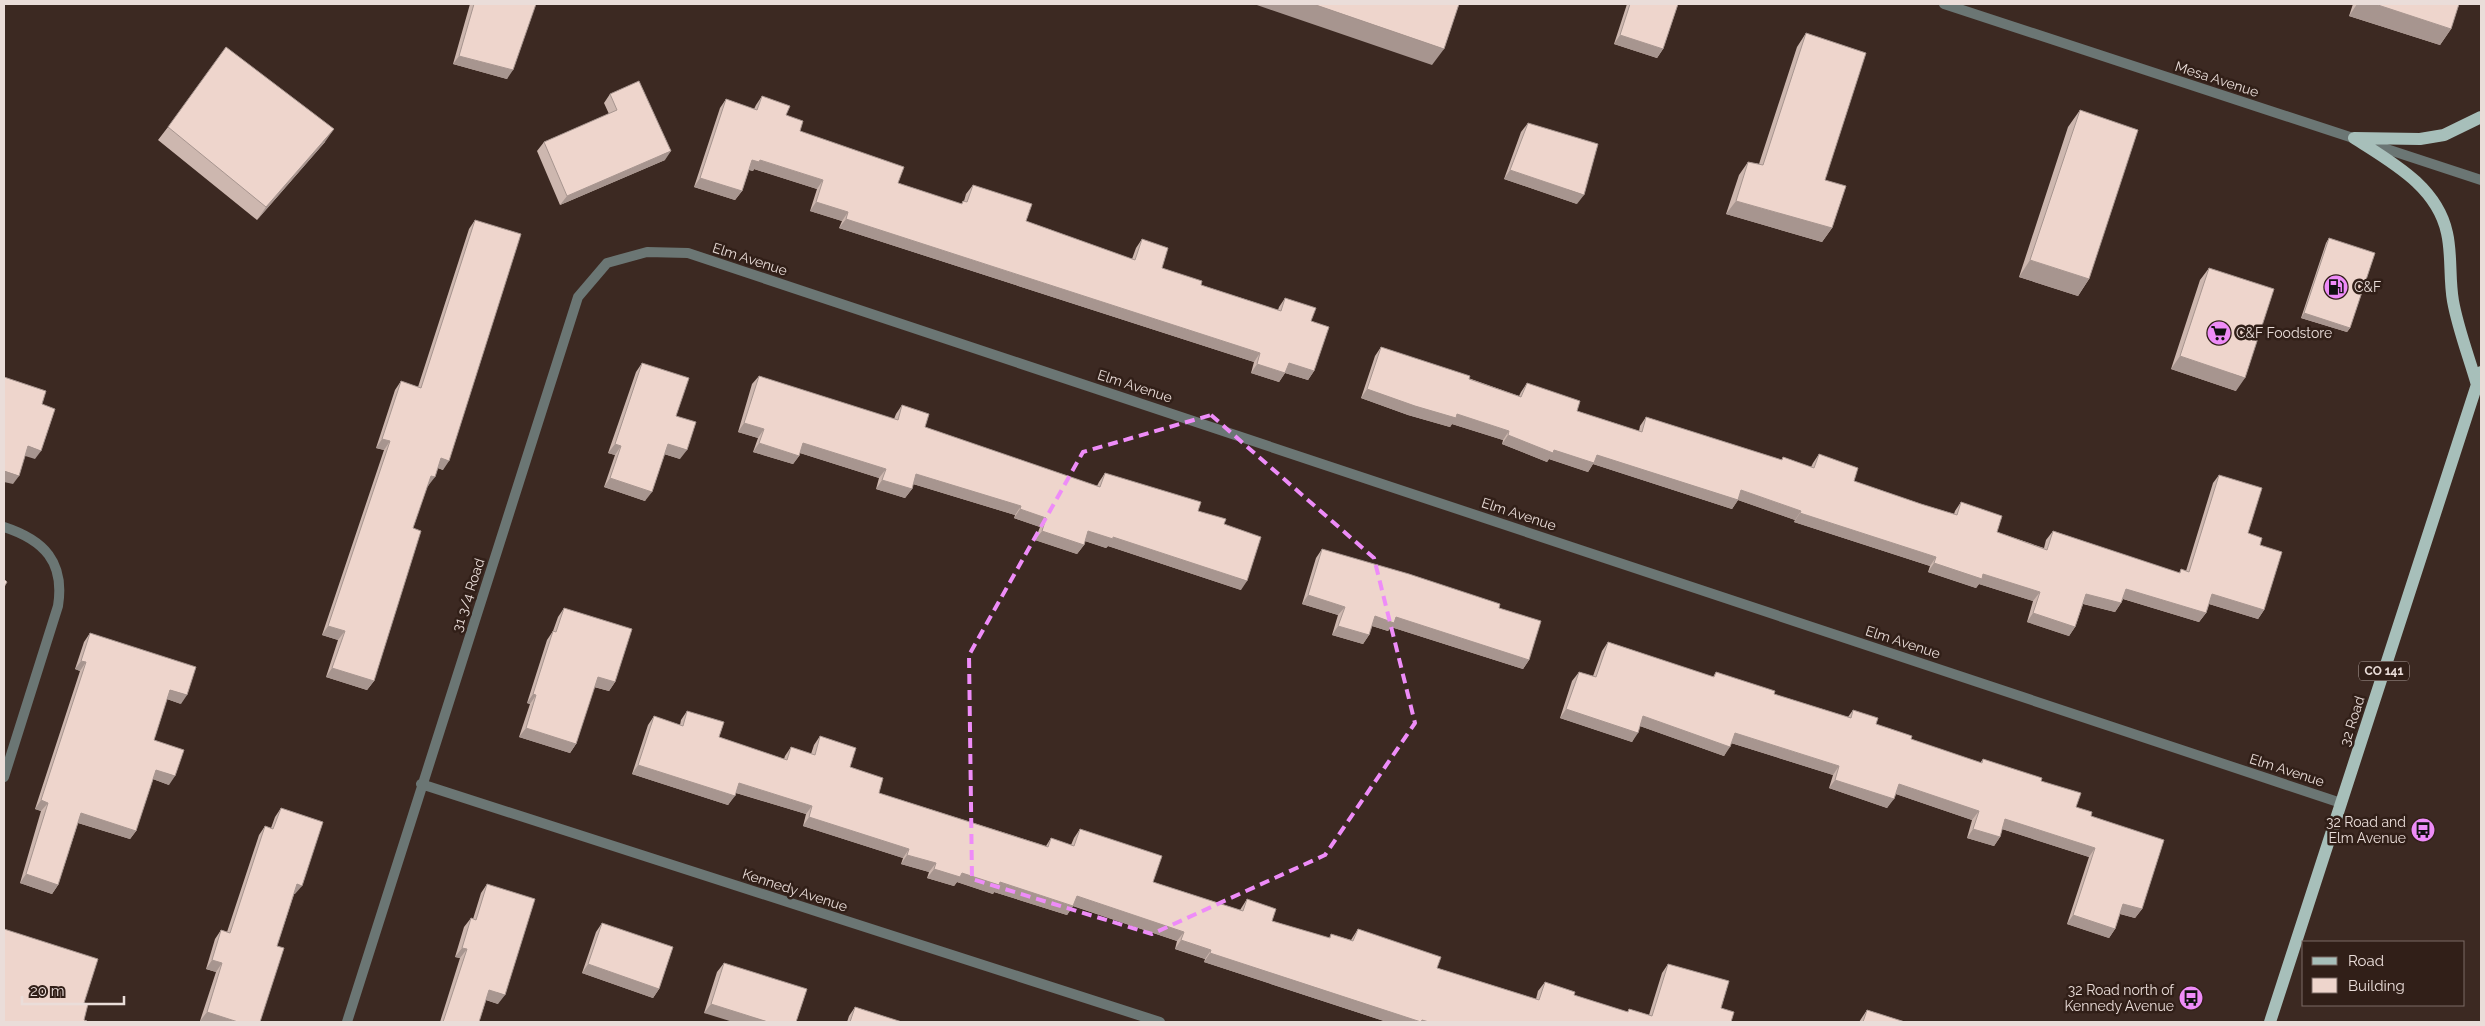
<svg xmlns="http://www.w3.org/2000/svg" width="2485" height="1026" font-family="Raleway,sans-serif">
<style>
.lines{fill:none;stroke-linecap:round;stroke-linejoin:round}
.minor{stroke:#6b7674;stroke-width:10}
.tertiary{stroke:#6b7674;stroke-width:10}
.primary{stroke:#a7bfba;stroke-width:12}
.wall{fill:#cdb7af}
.shaded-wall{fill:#a7958f}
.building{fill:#eed5cc;stroke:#a7958f}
.marked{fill:none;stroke:#ee8cf8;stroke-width:4;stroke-dasharray:10 6;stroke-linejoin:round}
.labels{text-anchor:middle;stroke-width:5;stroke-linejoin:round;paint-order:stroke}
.shield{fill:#311f18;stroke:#b2a49f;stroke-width:1}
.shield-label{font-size:12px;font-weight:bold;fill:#eaddd9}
.street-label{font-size:14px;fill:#eaddd9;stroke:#311f18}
.poi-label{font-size:14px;fill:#eaddd9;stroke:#311f18;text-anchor:start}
</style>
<rect width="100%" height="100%" fill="#3c2922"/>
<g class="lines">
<path class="minor" d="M4,527C44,540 65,562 58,606L4,777
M421,784L1160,1022
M347,1022L578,297L607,263L647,252L688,253L2341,803"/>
<path class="tertiary" d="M1944,4L2481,180"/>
<path class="primary" d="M2354,138C2391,162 2437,186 2447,233C2452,255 2449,278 2453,301C2458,329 2469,357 2477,385
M2354,138L2420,139L2444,135L2481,117
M2270,1022L2481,372"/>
</g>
<path class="wall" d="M470,4H536L507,79L453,64Z
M1627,4H1678L1663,49L1657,58L1614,44Z
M2353,4H2459L2451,29L2440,45L2349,16Z
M1806,33L1825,180L1832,228L1822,242L1726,214L1739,175L1748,162L1759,164L1797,47Z
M610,94L665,160L560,205L537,151L544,142L609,114L604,103Z
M762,96L786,115L800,131L898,183L961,204L963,201H964L966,194L973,185L1026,221L1132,259L1136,248L1142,239L1162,268L1201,285L1278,310L1279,307L1285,298L1311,321L1314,371L1308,380L1285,373L1279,382L1251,373L1254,362L839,228L842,221L810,211L817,189L754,169L753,171L749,170L742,191L735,200L694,187L720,108L726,99L754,109L756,105Z
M2080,110L2089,279L2078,296L2019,277L2068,127Z
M1528,123L1577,204L1504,179L1521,132Z
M168,127L325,142L257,220L158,140Z
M475,220L443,470L438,468L428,486H427L413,528L374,681L367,690L326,677L338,640L322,635L384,450L376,448L395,390L401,381L418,387L469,229Z
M2329,238L2350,328L2347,332L2301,318L2326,243Z
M2209,268L2236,391L2171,369L2200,280Z
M1381,347L1519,396L1521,392L1527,383L1577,411L1639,431L1640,426L1646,417L1781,460L1783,457L1811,467L1813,463L1819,454L1854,481L1921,504L1954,514L1955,511L1961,502L1997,532L2044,548L2046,540L2053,531L2179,573L2181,569L2186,571L2213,483L2219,475L2248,533L2260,545L2264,610L2258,619L2209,604L2206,613L2199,622L2123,599L2121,603L2115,612L2083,604L2075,627L2069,636L2027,622L2033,601L1979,584L1976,588L1928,572L1930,566L1794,522L1795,520L1738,500L1732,509L1593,464L1588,472L1549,459L1547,462L1502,444L1503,440L1452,424L1450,427L1408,415L1361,398L1375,356Z
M642,363L676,416L680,459L664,454L645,501L604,487L615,455L608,453L636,372Z
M759,376L894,419L896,414L902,405L925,427L1097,486L1099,482L1105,473L1198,511L1224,524L1241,590L1108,546L1106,548L1085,541L1084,545L1077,554L1035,540L1040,527L1014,518L1015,515L913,484L912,489L905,498L876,489L879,478L800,453L799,456L793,464L753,452L758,438L738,432L752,384Z
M1322,549L1499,608L1529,660L1523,669L1391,627L1388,631L1372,626L1369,635L1363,644L1332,635L1338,615L1302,604L1316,558Z
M564,608L615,682L609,691L594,687L576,744L570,753L519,737L530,704L527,703L547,640L553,631L558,617Z
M90,633L181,704L167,699L154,740L169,785L153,779L136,831L130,839L78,823L58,885L52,894L20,883L41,811L35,809L80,671L75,669L84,642Z
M1608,642L1713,677L1716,672L1774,694L1848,717L1853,710L1876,724L1911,739L1980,763L1983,759L2041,781L2076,807L2091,816L2142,909L2135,918L2120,914L2115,929L2109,938L2067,924L2089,857L2002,829L2000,837L1994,846L1967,838L1972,820L1896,794L1887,808L1829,788L1833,775L1731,743L1724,756L1640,726L1632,742L1560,718L1572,681L1579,672L1593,676L1602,651Z
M687,711L719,737L784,759L785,756L791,747L811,754L814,745L820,736L850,767L879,793L1046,846L1051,838L1071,845L1074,838L1080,829L1153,882L1240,910L1247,899L1272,921L1329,938L1331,934L1351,940L1358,929L1437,968L1536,999L1538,991L1545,982L1574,995L1627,1012L1629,1009L1649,1015L1662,973L1668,964L1721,1008L1731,1022H1387L1204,962L1205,959L1175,949L1177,941L1073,906L1067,915L994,892L993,894L957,882L954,886L927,878L929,872L901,864L903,858L803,826L806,814L736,793L728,805L632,774L648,725L654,716L680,725L681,720Z
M281,808L295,894H294L277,946L260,1022H205L200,1021L216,972L206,969L215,939L221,930L227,932L259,835L265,826L271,828L275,817Z
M487,884L498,1004L486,1000L479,1022H440L460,958L455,957L464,927L471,918L473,919L481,893Z
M602,923L659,989L653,998L582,973L596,932Z
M724,963L796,1022L704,1013L717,972Z
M855,1007L902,1022H847L849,1016Z
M1867,1010L1905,1022H1859Z"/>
<path class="shaded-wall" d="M1254,4H1313L1444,49L1432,65Z
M2357,4H2375L2451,29L2440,45L2349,16Z
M1620,35L1663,49L1657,58L1614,44Z
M459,56L513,70L507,79L453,64Z
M334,129L325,142L257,220L266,207Z
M671,151L665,160L560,205L567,196Z
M752,160H760L823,180L817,189L754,169L753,171L746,169Z
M1510,170L1584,195L1577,204L1504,179Z
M700,178L742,191L735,200L694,187Z
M1736,201L1832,228L1822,242L1726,214Z
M816,202L848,212L842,221L810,211Z
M846,219L1260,353L1254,362L839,228Z
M2030,260L2089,279L2078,296L2019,277Z
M2304,313L2350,328L2347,332L2301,318Z
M2180,356L2245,378L2236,391L2171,369Z
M1289,363L1314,371L1308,380L1282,372Z
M1257,364L1285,373L1279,382L1251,373Z
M1367,389L1457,414L1509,431L1503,440L1452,424L1450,427L1408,415L1361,398Z
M744,423L764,429L758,438L738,432Z
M1508,435L1554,450L1597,455L1741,490L1801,511L1795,520L1738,500L1732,509L1593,464L1588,472L1549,459L1547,462L1502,444Z
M382,439L390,441L384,450L376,448Z
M759,443L799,456L793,464L753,452Z
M803,443L886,469L879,478L797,452Z
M615,444L621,446L615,455L608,453Z
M668,444L687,450L680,459L661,453Z
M28,446L41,451L35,459L22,455Z
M441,458L449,461L443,470L435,467Z
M4,471L19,476L13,484L4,482Z
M916,474L1021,506L1015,515L910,483Z
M431,476L435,477L428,486L424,485Z
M610,478L652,492L645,501L604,487Z
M882,480L912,489L905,498L876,489Z
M1020,509L1046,518L1040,527L1014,518Z
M1800,513L1936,557L1930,566L1794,522Z
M1042,531L1084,545L1077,554L1035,540Z
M1088,531L1113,537L1247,581L1241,590L1108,546L1106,548L1082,540Z
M1934,563L1983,574L2040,592L2033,601L1979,584L1976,588L1928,572Z
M2126,589L2206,613L2199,622L2120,598Z
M2086,594L2121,603L2115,612L2080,603Z
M2212,594L2264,610L2258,619L2206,603Z
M1308,595L1345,607L1338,615L1302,604Z
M2033,613L2075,627L2069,636L2027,622Z
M1375,616L1396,617L1529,660L1523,669L1391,627L1388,631L1369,625Z
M328,626L345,631L338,640L322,635Z
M1338,626L1369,635L1363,644L1332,635Z
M81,661L86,662L80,671L75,669Z
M332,668L374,681L367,690L326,677Z
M598,677L615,682L609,691L591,686Z
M170,690L187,695L181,704L164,698Z
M533,694L536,695L530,704L527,703Z
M1566,709L1638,733L1632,742L1560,718Z
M1643,716L1730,747L1724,756L1637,725Z
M526,728L576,744L570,753L519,737Z
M1735,733L1839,766L1833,775L1728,742Z
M638,765L735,796L728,805L632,774Z
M156,770L175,776L169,785L150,778Z
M1835,780L1894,799L1887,808L1829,788Z
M739,783L812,806L806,814L733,792Z
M1899,784L1979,811L1972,820L1893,793Z
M41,800L48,803L41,811L35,809Z
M81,813L136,831L130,839L75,822Z
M809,817L909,849L903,858L803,826Z
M2005,819L2095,848L2089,857L1999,828Z
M1973,829L2000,837L1994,846L1967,838Z
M907,855L936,863L929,872L901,864Z
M934,869L962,873L1000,882L1073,906L1067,915L994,892L993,894L957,882L954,886L927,878Z
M26,874L58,885L52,894L20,883Z
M297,884L302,886L295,894L291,893Z
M1077,896L1184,932L1177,941L1070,905Z
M2123,904L2142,909L2135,918L2117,913Z
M2073,915L2115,929L2109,938L2067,924Z
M1181,940L1211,950L1205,959L1175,949Z
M462,948L467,949L460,958L455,957Z
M1210,953L1429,1022H1387L1204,962Z
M212,960L222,963L216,972L206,969Z
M588,964L659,989L653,998L582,973Z
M489,990L505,995L498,1004L483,999Z
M711,1004L768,1022H733L704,1013Z
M207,1012L238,1022H205L200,1021Z"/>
<path class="building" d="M474,4H536L513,70L459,56Z
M1313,4H1459L1444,49Z
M1630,4H1678L1663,49L1620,35Z
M2375,4H2459L2451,29Z
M1806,33L1866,53L1825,180L1846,186L1832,228L1736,201L1748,162L1763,165Z
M226,47L334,129L266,207L168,127Z
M639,81L671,151L567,196L544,142L617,110L610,94Z
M762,96L790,106L786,115L803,121L800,131L904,167L898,183L962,204L963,201L967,202L973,185L1032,204L1026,221L1135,260L1142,239L1168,248L1162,268L1202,281L1201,285L1281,311L1285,298L1316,308L1311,321L1329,327L1314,371L1289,363L1285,373L1257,364L1260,353L846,219L848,212L816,202L823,180L760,160L759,162L752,160L742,191L700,178L726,99L757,110Z
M2080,110L2138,130L2089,279L2030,260Z
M1528,123L1598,144L1584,195L1510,170Z
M475,220L521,234L449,461L441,458L435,477L431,476L413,528L421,531L374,681L332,668L345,631L328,626L390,441L382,439L401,381L421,388Z
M2329,238L2375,253L2350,328L2304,313Z
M2209,268L2274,289L2245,378L2180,356Z
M1381,347L1470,376L1469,379L1521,397L1527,383L1580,401L1577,411L1642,432L1646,417L1782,460L1783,457L1814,468L1819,454L1858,468L1854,481L1921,504L1957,515L1961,502L2002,516L1997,532L2047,550L2053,531L2180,573L2181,569L2189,572L2219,475L2262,488L2248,533L2262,538L2260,545L2282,552L2264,610L2212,594L2206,613L2126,589L2121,603L2086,594L2075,627L2033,613L2040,592L1983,574L1982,579L1934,563L1936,557L1800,513L1801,511L1741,490L1738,500L1597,455L1594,463L1554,450L1553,453L1508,435L1509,431L1457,414L1456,418L1415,406L1367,389Z
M642,363L689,378L676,416L696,422L687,450L668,444L652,492L610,478L621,446L615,444Z
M759,376L898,420L902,405L929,414L925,427L1100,487L1105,473L1201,502L1198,511L1226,519L1224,524L1261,537L1247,581L1113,537V539L1088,531L1084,545L1042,531L1046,518L1020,509L1021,506L916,474L912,489L882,480L886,469L803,443L799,456L759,443L764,429L744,423Z
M4,377L46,391L42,404L55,409L41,451L28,446L19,476L4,471Z
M1322,549L1409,574L1500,604L1499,608L1541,621L1529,660L1396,617L1394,623L1375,616L1369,635L1338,626L1345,607L1308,595Z
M4,579L7,582L4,587Z
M564,608L632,629L615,682L598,677L576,744L526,728L536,695L533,694L553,631L556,632Z
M90,633L196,667L187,695L170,690L154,740L184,750L175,776L156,770L136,831L81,813L58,885L26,874L48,803L41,800L86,662L81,661Z
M1608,642L1714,677L1716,672L1775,691L1774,694L1851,718L1853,710L1878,718L1876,724L1912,736L1911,739L1982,763L1983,759L2042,778L2041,781L2081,793L2076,807L2092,812L2091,816L2164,840L2142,909L2123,904L2115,929L2073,915L2095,848L2005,819L2000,837L1973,829L1979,811L1899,784L1894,799L1835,780L1839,766L1735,733L1730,747L1643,716L1638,733L1566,709L1579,672L1596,677Z
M687,711L724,722L719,737L787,760L791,747L815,755L820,736L856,748L850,767L883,778L879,793L1048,847L1051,838L1074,846L1080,829L1162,856L1153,882L1243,911L1247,899L1276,909L1272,921L1330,938L1331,934L1353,941L1358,929L1441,957L1437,968L1539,1000L1545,982L1575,992L1574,995L1628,1012L1629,1009L1652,1016L1668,964L1729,981L1721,1008L1734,1012L1731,1022H1429L1422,1020L1421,1022L1210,953L1211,950L1181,940L1184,932L1077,896L1073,906L1000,882L999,885L962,873L960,877L934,869L936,863L907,855L909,849L809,817L812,806L739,783L735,796L638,765L654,716L683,726Z
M281,808L323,822L302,886L297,884L277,946L284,948L260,1022H238L207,1012L222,963L212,960L221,930L230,933L265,826L273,829Z
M487,884L535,899L505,995L489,990L479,1022H443L467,949L462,948L471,918L476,920Z
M602,923L673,947L659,989L588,964Z
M4,929L98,959L84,1003L88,1004L84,1020L87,1021V1022H4Z
M724,963L807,989L796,1022H768L711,1004Z
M855,1007L902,1022H850Z
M1867,1010L1905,1022H1863Z"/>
<path class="marked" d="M1211,415L1374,558L1415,723L1325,855L1152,934L972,879L969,655L1083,452Z"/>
<defs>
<symbol id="fuel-disc" viewBox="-11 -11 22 22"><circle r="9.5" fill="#ee8cf8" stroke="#311f18"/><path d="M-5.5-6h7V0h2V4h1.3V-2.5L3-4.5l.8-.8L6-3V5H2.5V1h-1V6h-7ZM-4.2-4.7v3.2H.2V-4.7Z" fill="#111"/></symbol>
<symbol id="supermarket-disc" viewBox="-11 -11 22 22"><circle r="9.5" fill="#ee8cf8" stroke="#311f18"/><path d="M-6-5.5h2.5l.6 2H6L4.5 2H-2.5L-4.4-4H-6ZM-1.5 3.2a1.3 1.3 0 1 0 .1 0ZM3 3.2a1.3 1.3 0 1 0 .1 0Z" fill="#111"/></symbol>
<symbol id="bus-disc" viewBox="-11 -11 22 22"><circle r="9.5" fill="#ee8cf8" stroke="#311f18"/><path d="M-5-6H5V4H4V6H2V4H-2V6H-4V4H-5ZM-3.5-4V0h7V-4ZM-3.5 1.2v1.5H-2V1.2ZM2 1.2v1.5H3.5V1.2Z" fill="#111"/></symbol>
</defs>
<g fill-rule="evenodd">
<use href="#fuel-disc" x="2322" y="273" width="28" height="28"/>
<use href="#supermarket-disc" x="2205" y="319" width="28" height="28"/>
<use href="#bus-disc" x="2409" y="816" width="28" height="28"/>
<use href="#bus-disc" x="2177" y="984" width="28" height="28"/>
</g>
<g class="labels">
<rect class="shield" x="2359" y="661.5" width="50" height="19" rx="4"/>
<g class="shield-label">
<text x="2384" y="675">CO 141</text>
</g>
<g class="street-label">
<text transform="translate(2217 79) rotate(18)" y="5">Mesa Avenue</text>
<text transform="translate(750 259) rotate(18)" y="5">Elm Avenue</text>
<text transform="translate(1135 386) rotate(18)" y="5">Elm Avenue</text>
<text transform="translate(1519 514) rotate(18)" y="5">Elm Avenue</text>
<text transform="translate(468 595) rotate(-72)" y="5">31 3/4 Road</text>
<text transform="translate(1903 642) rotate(18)" y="5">Elm Avenue</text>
<text transform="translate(2352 721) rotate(-72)" y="5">32 Road</text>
<text transform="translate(2287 770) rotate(18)" y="5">Elm Avenue</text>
<text transform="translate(795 890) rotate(18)" y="5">Kennedy Avenue</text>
</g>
<g class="poi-label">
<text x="2354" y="292">C&amp;F</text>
<text x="2236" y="338">C&amp;F Foodstore</text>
<text x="2406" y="827" text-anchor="end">32 Road and<tspan x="2406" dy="16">Elm Avenue</tspan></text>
<text x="2174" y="995" text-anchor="end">32 Road north of<tspan x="2174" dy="16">Kennedy Avenue</tspan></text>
</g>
</g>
<rect width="2485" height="1026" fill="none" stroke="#eaddd9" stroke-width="10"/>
<rect x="2302" y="941" width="162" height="65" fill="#311f18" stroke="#7b6b65"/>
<rect x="2312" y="957" width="25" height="8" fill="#a7bfba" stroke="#7b6b65"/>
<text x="2348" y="966" font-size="15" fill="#eaddd9">Road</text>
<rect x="2312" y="978" width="25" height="15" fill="#eed5cc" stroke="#7b6b65"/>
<text x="2348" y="991" font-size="15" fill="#eaddd9">Building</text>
<path d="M22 996v8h102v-8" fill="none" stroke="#eaddd9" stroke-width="2.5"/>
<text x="30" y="996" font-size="15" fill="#eaddd9" stroke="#311f18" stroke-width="4" paint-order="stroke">20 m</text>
</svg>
